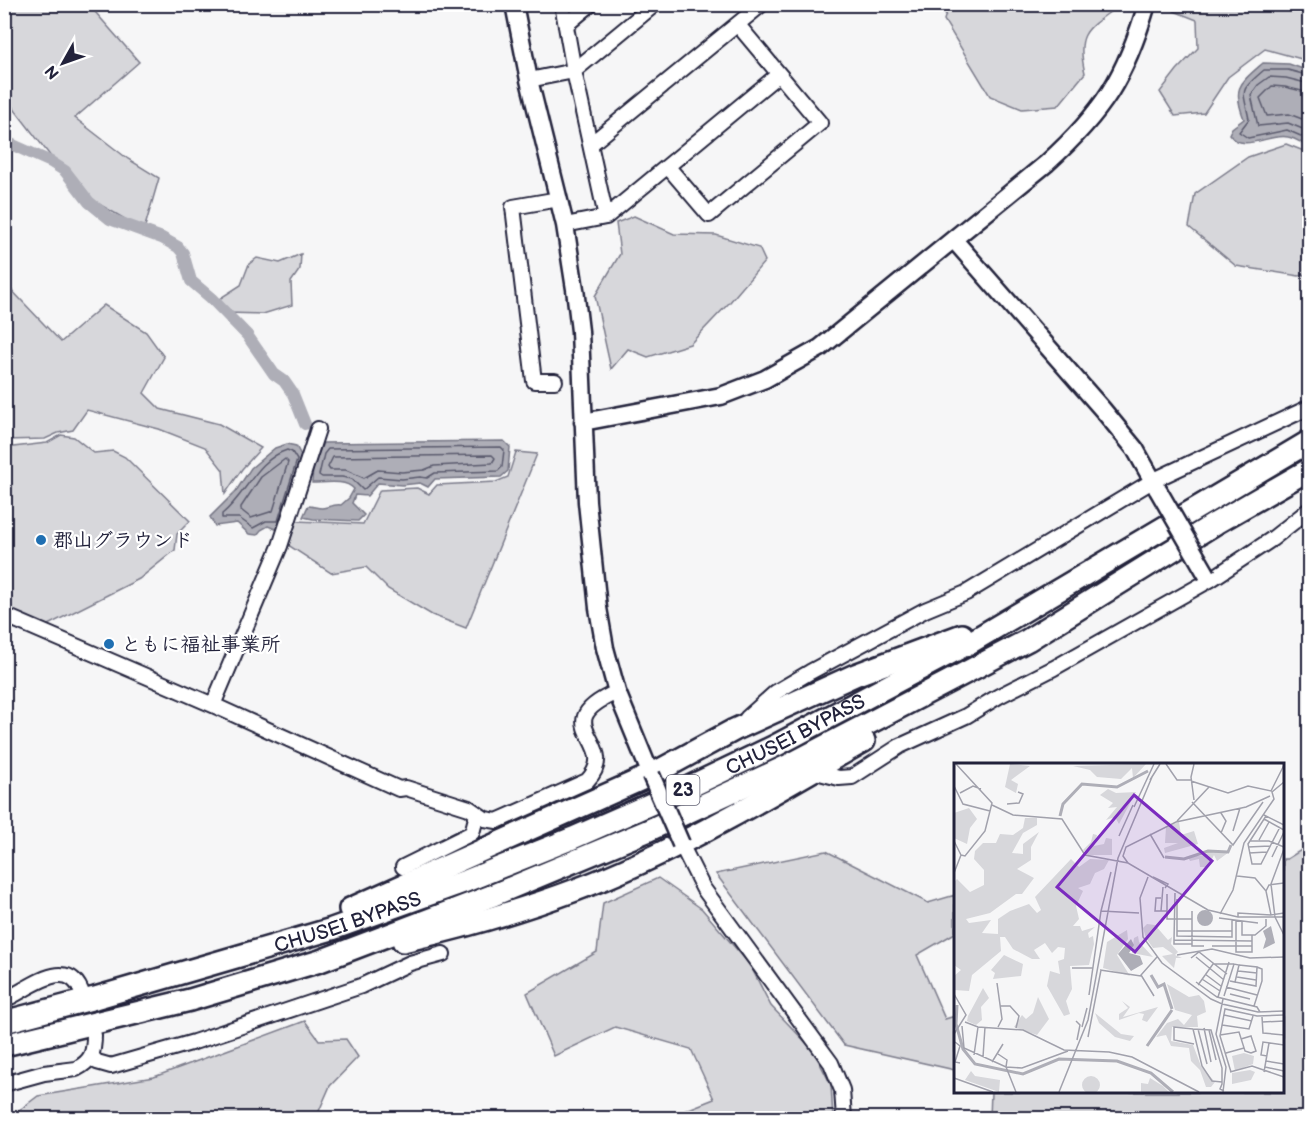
<svg xmlns="http://www.w3.org/2000/svg" width="1314" height="1123" font-family="'Balsamiq Sans','Klee One',sans-serif">
<style>
.green{fill:#d7d7db;stroke:#7c7c8b;stroke-width:1.5}
.water{fill:#aeaeb7;stroke:#767685;stroke-width:1.5}
.lines{fill:none;stroke-linecap:round;stroke-linejoin:round}
.shore{stroke:#5a5a6d;stroke-width:1.5}
.canal{stroke:#aeaeb7;stroke-width:12}
.minor-casing{stroke:#22223b;stroke-width:18}
.tertiary-casing{stroke:#22223b;stroke-width:21}
.trunk-casing{stroke:#22223b;stroke-width:26}
.minor{stroke:#fff;stroke-width:14}
.tertiary{stroke:#fff;stroke-width:16}
.trunk{stroke:#fff;stroke-width:21}
.tertiary-bridge-casing{stroke:#22223b;stroke-width:21;stroke-linecap:butt}
.tertiary-bridge{stroke:#fff;stroke-width:16}
.poi-dot{fill:#1f6fb2;stroke:#fff;stroke-width:2}
.labels{text-anchor:middle;stroke-width:4.5;stroke-linejoin:round;paint-order:stroke}
.shield{fill:#fff;stroke:#646476;stroke-width:1.5}
.shield-label{font-size:18px;font-weight:bold;fill:#22223b}
.poi-label{font-size:20px;font-weight:bold;fill:#22223b;stroke:#fff;text-anchor:start}
.street-label{font-size:20px;fill:#22223b;stroke:#fff}
.inset-river{fill:none;stroke:#aeaeb7;stroke-width:3}
.inset-road{fill:none;stroke:#a1a1ac;stroke-width:1.5}
.view{fill:#7b2cbf;fill-opacity:0.15;stroke:#7b2cbf;stroke-width:3}
.inset-edge{fill:none;stroke:#22223b;stroke-width:3}
</style>
<rect width="100%" height="100%" fill="#f6f6f7"/>
<filter id="ink" filterUnits="userSpaceOnUse"><feTurbulence type="fractalNoise" baseFrequency=".0167" numOctaves="2"/><feDisplacementMap in="SourceGraphic" scale="12" xChannelSelector="R" yChannelSelector="G"/><feConvolveMatrix kernelMatrix="1 2 1 2 8 2 1 2 1" color-interpolation-filters="sRGB"/></filter>
<g filter="url(#ink)">
<path class="green" d="M20,4L89,5L139,62L75,118L128,159L159,178L144,230L78,192L5,97V9Z
M949,5V4L1116,5L1114,9C1085,30 1076,35 1085,73L1058,106L1022,109L990,96L944,20Z
M1175,5H1309V61L1265,49L1228,77L1204,113L1175,116L1160,92L1177,70L1198,48L1197,20L1174,11Z
M1286,144L1309,153V274L1299,276L1236,266L1189,227L1195,194L1248,157Z
M634,216L674,234L716,235L759,248L765,261L730,302L690,344L648,357L628,349L611,369L595,296L620,254L616,223Z
M301,254L300,269L291,282L292,305L263,314L227,313L219,299L241,285L249,264L257,258L280,263Z
M4,282L61,342L104,305L146,332L164,357L144,393L160,409L219,424L261,448L242,469L225,494L223,470L205,447L159,429L87,410L73,430L58,433L45,439L5,440Z
M61,435L74,437L94,453L113,451L125,457L190,521L177,534L175,550L139,579L44,627L5,609V448L47,443Z
M516,452L537,454L466,628L432,615L388,589L366,567L331,573L288,545L297,521L363,524L380,490L417,488L429,494L437,485L496,482L508,477Z
M1309,845V1118H990L991,1092H1282L1283,859H1287Z
M826,851L928,903L955,895V933L917,955L945,1019L955,1016V1070L844,1045L716,874Z
M658,878L702,909L750,965L771,1006L813,1050L831,1085L833,1118H666L714,1099L691,1049L615,1027L554,1056L527,993L597,952L603,903Z
M305,1021L319,1040L346,1039L358,1057L330,1086L316,1118H9L38,1096L154,1077Z"/>
<path class="water" d="M1263,63L1289,64L1309,71V147C1303,144 1295,138 1288,137C1269,133 1243,154 1229,134L1232,128L1244,119C1232,88 1239,84 1263,63Z
M504,441L510,447L508,471L501,477L435,479L428,487L420,483L402,485L378,483L367,496L355,495L352,503L364,515L358,521L313,519L303,517L308,506C313,506 317,508 322,508C329,507 334,504 341,505L349,498L354,489C345,479 325,483 312,483L313,467L323,443Z
M287,444L296,446L303,459L282,529L278,530L268,526L261,530L257,535L249,534L237,523L215,526L210,517L236,491L251,468L275,448Z"/>
<g class="lines">
<path class="shore" d="M1310,76L1288,70H1264C1238,92 1243,89 1249,119L1239,132L1248,138L1287,130L1310,140
M1310,84L1286,78L1269,77L1258,85L1251,95L1258,126L1288,123L1310,132
M1310,93L1285,87L1272,86L1260,98L1267,116L1289,114L1310,122
M501,447L504,450L502,467L498,471L435,473L427,478L420,477L402,479L378,477L363,490L352,479L342,477H322L319,475L324,454L328,449Z
M287,450L292,452L297,460L278,521H266L253,528L239,518H222V514C246,495 256,460 287,450Z
M492,455L495,458L492,463L434,466L424,470L402,472L378,470L364,478L346,470H330L328,467L333,457Z
M285,459L288,462L273,511L251,518L241,510V507L261,477Z"/>
<path class="canal" d="M4,141L51,162L65,171L89,202L110,219L162,238L178,247L183,253L191,281L211,298L247,335L274,374L284,381L293,394L305,424"/>
<defs>
<path id="minor" d="M562,4L574,71L606,217
M566,25L591,4
M529,80L574,71L655,4
M591,144L762,4
M668,167L709,215L820,123L738,25
M565,225L606,217L779,74
M555,381H534L513,207L559,199
M4,615L213,705L399,789L406,788L469,808L485,819L497,821L587,781C624,742 542,725 617,692
M213,705L280,546L318,429
M747,718L776,692L810,672L925,610L966,593L1154,480L1310,407
M812,771L839,778L852,777L900,746L966,716L999,696L1054,668L1210,580L1272,539L1310,509
M681,844L703,888L831,1063L842,1090L844,1118
M403,867L472,833L477,814
M4,1000C30,989 69,952 83,996
M92,1057L97,1062L111,1066L194,1042L361,986L410,963L443,954
M4,1084L44,1073L76,1069C92,1061 94,1052 94,1035"/>
<path id="tertiary" d="M514,4L529,80L565,225L575,289L580,331L587,502L598,608L605,648L617,692L651,775
M954,240L1103,410L1135,449L1158,490
M583,422L721,396L765,379L820,348L1047,163C1103,112 1125,78 1147,4"/>
<g id="trunk">
<path d="M350,909L651,775L734,730L855,675L962,635"/>
<path d="M403,941C481,923 567,897 640,863C718,827 790,783 864,741"/>
<path id="s1" d="M4,1022L95,998L332,929L466,881L573,838L685,789L775,746L971,642L1310,441"/>
<path d="M4,1045L190,1000L320,961L491,896L647,831L787,766L1028,640L1216,523L1310,469"/>
</g>
</defs>
<use href="#minor" class="minor-casing"/>
<use href="#tertiary" class="tertiary-casing"/>
<use href="#trunk" class="trunk-casing"/>
<use href="#minor" class="minor"/>
<use href="#tertiary" class="tertiary"/>
<use href="#trunk" class="trunk"/>
<defs>
<path id="tertiary-bridge" d="M1158,490L1207,575
M651,775L681,844"/>
</defs>
<use href="#tertiary-bridge" class="tertiary-bridge-casing"/>
<use href="#tertiary-bridge" class="tertiary-bridge"/>
</g>
</g>
<g class="poi-dot">
<circle cx="41" cy="540" r="6"/>
<circle cx="109" cy="644" r="6"/>
</g>
<g class="labels">
<rect class="shield" x="666.5" y="775" width="33" height="30" rx="4.5"/>
<g class="shield-label">
<text x="683" y="796">23</text>
</g>
<g class="poi-label">
<text x="53" y="547">郡山グラウンド</text>
<text x="121" y="651">ともに福祉事業所</text>
</g>
<g class="street-label">
<text dy="7" stroke="none"><textPath href="#s1" startOffset="844">CHUSEI BYPASS</textPath></text>
<text dy="7" stroke="none"><textPath href="#s1" startOffset="358">CHUSEI BYPASS</textPath></text>
</g>
</g>
<g transform="translate(954 763)">
<rect width="330" height="330" fill="#f6f6f7"/>
<path d="M56,1L76,3L57,17L64,21L62,30L51,24ZM192,1L179,15L178,5L167,16L143,14L136,7L119,3ZM154,26L162,30L182,29L165,61L161,54L152,57L163,44L154,45L159,40L146,32ZM15,45L23,56L16,65L13,81L0,75V50ZM71,55H83V62L69,70L58,90L69,91V81L85,69L77,84V97L63,106L80,115L68,131H62L36,150L12,156L15,160L37,157L28,170L44,171V156L56,148L75,141L83,150L87,147L81,134L117,96L125,104L136,96L155,97L150,106L141,110L136,121L124,125L129,128L122,143L125,156L119,163H126L128,168L141,164L134,170L135,175L139,173L140,181L135,202L116,203L118,226L112,238L116,251L110,253L93,223L96,208L106,211L104,198L110,196L111,185L104,184L98,190L91,180L80,187L86,196H78L59,186L51,174H46L47,188L18,212L15,228L0,227V213L7,207L0,202V119L3,116L16,129L30,122V107L20,96L21,88L29,80H42L46,71L59,72L69,65ZM225,59L227,72L240,68L244,81L211,90L210,85L224,80H211L212,64ZM139,71L143,72L140,83L150,81L152,75L158,76V92H134L129,87L137,79ZM255,88L275,89L263,98L260,92L254,104H246L245,96L236,98L234,94L251,92ZM193,161L201,162L214,177L218,174L217,181L224,189L221,192L228,195H222L220,205L208,193L219,191L209,184L199,185L192,175L189,165ZM173,167L174,176L163,192L176,213L149,205L153,179ZM184,173L185,179L199,194L178,190L180,175ZM50,192L69,201L67,213L39,216L41,210L37,207ZM213,221L235,234L245,232L250,238L252,249L243,253L244,264H218L217,278L239,282L247,303L261,319L257,324H252L246,307L237,298L235,285L217,283L212,272L202,274L213,260L224,256L230,262L238,252L221,247ZM29,225L35,235L27,244L28,257L22,262L13,258L14,253ZM84,234L95,256L83,272L60,264L68,252L72,256L79,250ZM168,238L176,244L169,254L204,244L193,259L188,257L190,251L185,250L165,257V251L174,245ZM141,250L167,271L180,273L176,278L161,274L145,260ZM290,290L300,293L299,301L281,308L278,293ZM296,307L301,309L297,317L278,321V310ZM17,308L21,313L46,317L45,329L11,317ZM128 322a9 9 0 1 1 18 0a9 9 0 1 1-18 0ZM196,315L209,323L215,329H187V320L194,321Z" fill="#d7d7db"/>
<path d="M243 155a8 8 0 1 1 16 0a8 8 0 1 1-16 0ZM317,163L321,180L309,186L312,176L309,168ZM177,176L180,182L175,190L186,193L189,201L177,208L164,191Z" fill="#aeaeb7"/>
<path class="inset-river" d="M106,53L109,41L128,21L163,24L194,8M211,94L230,96L254,88L274,89L277,82M197,212L204,224L210,221L218,246M3,242L2,261L9,286L21,301L69,311L105,296L163,298L197,310L219,329M193,283L218,247"/>
<path class="inset-road" d="M2,1L38,40L31,68L11,93L7,92M212,1L223,17H237M196,17L206,1M237,18L274,30L294,23L317,28L330,2M0,23L9,41L36,48M6,30L19,23L27,26M240,37L237,14L240,1M238,39L279,82L309,39M53,41L65,40L69,31L64,29M38,42L59,52L108,56L131,92L174,100L254,147L284,154H330M180,44L200,1M310,52L330,62M312,53L294,81L298,101H307L326,64M310,56L330,67M223,58L255,24M279,68L286,45M267,70L272,58L267,50M196,71L210,95M165,73L179,42M305,77L315,59M0,78L7,92L0,110M296,78H315L330,84M294,84L316,83M330,86L317,121L321,154L330,172M295,90L313,89M318,94L330,69M174,100L169,93L172,84L222,59L292,44L316,33M283,113L301,115L312,128M194,114L186,135L189,174L208,200L257,236L268,241L269,236M199,114L214,121L211,125M330,120L315,122L312,128L317,152L330,150M213,131V156H238M207,135H202L201,148H213M223,136V173L278,174V157M147,148L185,150M207,148L209,124M238,148V183H250M266,151L279,127L290,80L320,36L318,29L330,19M284,154V150L317,152M265,155L304,160M282,157V178M288,159V172H301L312,163V156M223,168H278M220,177L298,178M220,177L221,130M220,177V181H238M282,178V189H298V172M258,183H298M223,192L258,186L296,195L330,194M242,194L270,217M237,195L245,189L273,211M118,205H139M146,207L187,213M284,208L303,210M251,211L267,223M283,214L302,217M248,216L266,228M242,219L263,234L303,244L306,249M281,219L302,223L303,204L285,202M43,220L48,256L44,264M244,222L259,201H280M272,224L303,232M0,231L12,252L0,271M276,231L296,236M135,232L147,148L157,109M200,233L187,212L203,194M270,233L280,201L285,202L281,219L276,218M264,234L275,199M46,243H56L65,253L62,265M300,243L308,218V206L303,204M270,252L298,258M308,254L309,270L330,272M122,258L126,262L123,277M11,259L24,264L69,267L110,287L155,289L178,294L245,329M308,259L330,258M268,262L295,266L299,253M8,263L10,285L52,304L68,305L114,288M128,264L133,245M250,265L257,299M239,266L220,264V277L240,281M244,266L253,301M255,267L262,297M266,272L285,269L291,288L297,290M134,274L147,207M287,276L297,273L302,288L297,290M1,279L6,283L1,299L6,300M272,290L290,285M44,291L53,297L52,304L62,329M20,292L24,264M313,293L307,292L309,279L330,282M29,294L31,264M312,298L330,301M38,299L49,281M311,304L330,308M276,309L298,303L330,314M277,309L266,273L271,246L303,253L330,252M310,309L315,280M0,315L39,329M268,319L258,318L248,303L239,266L257,267L268,305V321L266,326L270,328M105,329L134,257L164,95L198,14M269,329L272,304L262,271L268,241L304,249L330,248"/>
<path class="view" d="M180,32L258,98L181,189L103,124Z"/>
<rect width="330" height="330" class="inset-edge"/>
</g>
<rect width="1314" height="1123" fill="none" stroke="#fff" stroke-width="24"/>
<rect x="12" y="12" width="1290" height="1099" fill="none" stroke="#22223b" stroke-width="2" filter="url(#ink)"/>
<g transform="translate(63 63) rotate(230)" stroke="#ffffff" stroke-width="4.5" paint-order="stroke">
<path d="M0-4.5L10 22L0 15L-10 22Z" fill="#22223b"/>
<text y="-9" font-size="16" font-weight="bold" text-anchor="middle" fill="#22223b">N</text>
</g>
</svg>
